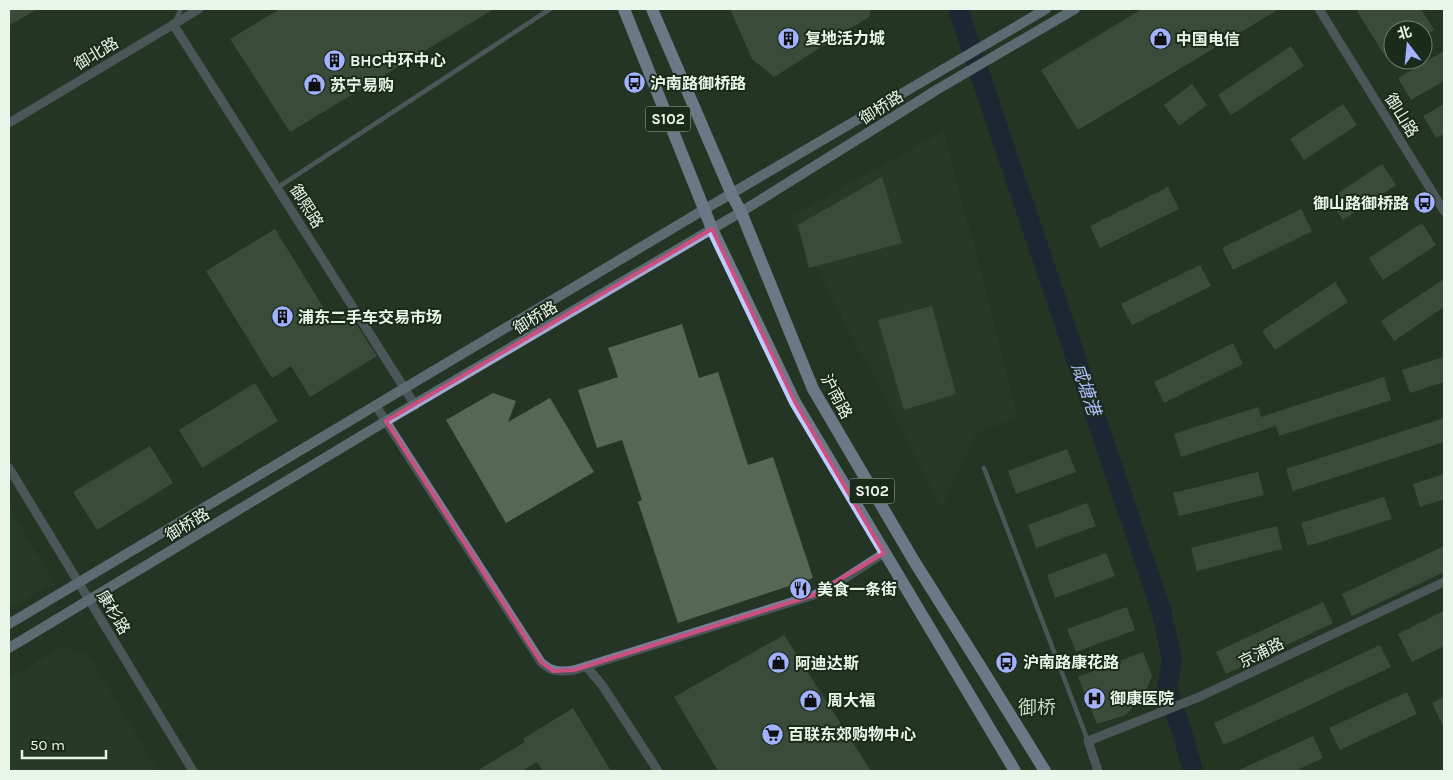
<svg xmlns="http://www.w3.org/2000/svg" width="1453" height="780" font-family="Karla,'Noto Sans SC',sans-serif">
<style>
.built{fill:#2b402a}
.lines{fill:none;stroke-linecap:round;stroke-linejoin:round}
.river{stroke:#141846;stroke-width:20}
.building{fill:#566755}
.service{stroke:#787e97;stroke-width:4.5}
.minor{stroke:#787e97;stroke-width:9}
.secondary{stroke:#a1aad1;stroke-width:10}
.primary{stroke:#c0ccff;stroke-width:12}
.marked{fill:none;stroke:#cc4f7f;stroke-width:4;stroke-linejoin:round}
.labels{text-anchor:middle;stroke-width:4;stroke-linejoin:round;paint-order:stroke}
.shield{fill:#1b2b1b;stroke:#acb8ac;stroke-width:1}
.shield-label{font-size:15px;font-weight:bold;fill:#eaf5ea}
.poi-label{font-size:16px;font-weight:bold;fill:#eaf5ea;stroke:#1b2b1b;text-anchor:start}
.street-label{font-size:16px;fill:#eaf5ea;stroke:#1b2b1b}
.water-label{font-size:18px;font-style:italic;fill:#afbefe;stroke:#1b2b1b}
.quarter-label{font-size:19px;fill:#c3d7c1;stroke:#1b2b1b}
</style>
<rect width="100%" height="100%" fill="#253525"/>
<path class="built" d="M944,131L1018,416L976,434L942,507L790,217Z
M9,508L54,582L9,609Z
M62,646L89,656L158,771H9V679Z"/>
<g class="lines">
<path class="river" d="M958,9L1161,610L1172,660L1167,689L1181,729L1193,771"/>
</g>
<path class="building" d="M9,9H38L9,25Z
M280,9H494L290,132L230,39Z
M730,9H871L869,17L774,77L752,59Z
M1142,9H1279L1078,130L1041,70Z
M1356,9H1421L1434,30L1423,37V30H1393V55L1386,58Z
M1291,46L1304,66L1231,115L1218,95Z
M1444,51V81L1411,100L1398,78Z
M1192,84L1207,105L1179,126L1164,105Z
M1343,104L1357,125L1304,160L1290,139Z
M1444,104V134L1436,138L1423,116Z
M1382,164L1396,185L1343,220L1329,199Z
M882,177L902,243L809,268L798,225Z
M1168,187L1179,209L1100,248L1090,226Z
M1301,209L1312,231L1233,270L1222,248Z
M1422,223L1436,245L1383,280L1369,258Z
M275,229L333,323L349,313L377,356L310,397L291,366L272,378L206,271Z
M1200,265L1211,286L1132,325L1121,304Z
M1444,279V307L1394,341L1381,321Z
M1335,282L1348,302L1275,350L1262,331Z
M932,306L956,394L904,410L878,320Z
M682,324L699,378L718,372L748,465L773,457L813,578L678,623L638,502L642,500L622,440L597,448L578,390L618,377L608,348Z
M1233,343L1243,364L1164,403L1154,382Z
M1444,357V382L1410,393L1402,370Z
M1384,377L1391,400L1279,436L1276,426L1181,457L1174,434L1258,407L1261,417Z
M255,383L278,421L202,468L179,430Z
M493,393L516,401L508,422L550,398L594,472L506,523L446,420Z
M1444,418V442L1293,491L1286,469Z
M150,446L173,483L97,530L73,492Z
M1067,449L1076,472L1016,494L1008,471Z
M1258,472L1264,495L1179,516L1173,493Z
M1444,474V499L1420,507L1413,484Z
M1384,497L1392,519L1308,546L1301,523Z
M1087,503L1096,526L1036,548L1028,525Z
M1277,526L1282,549L1197,571L1191,548Z
M1444,546V572L1352,616L1342,594Z
M1106,553L1115,576L1055,598L1047,575Z
M1323,602L1333,623L1226,674L1216,652Z
M1127,607L1135,630L1076,652L1067,629Z
M1444,611V646L1412,662L1398,634Z
M784,635L871,771H718L674,697Z
M1380,645L1391,667L1224,745L1214,723Z
M1143,652L1152,676L1145,693L1126,715L1097,724L1078,677Z
M1407,692L1417,714L1340,750L1329,728Z
M1444,697V728L1432,703Z
M573,708L611,771H543L537,762L522,771H477L525,742L523,739Z
M1313,736L1323,758L1295,771H1237Z"/>
<g class="lines">
<path class="service" d="M175,21L181,9
M277,188L550,9
M984,468L1088,741"/>
<path class="minor" d="M1319,9L1444,211
M173,24L415,405
M9,123L199,9
M376,406L541,662C551,672 560,672 574,670L814,595L836,584L884,553
M9,468L193,771
M586,666L602,685L658,771
M1098,771L1088,741L1199,697L1444,582"/>
<path class="secondary" d="M9,624L705,209L1046,9
M9,648L386,421L741,212L938,89L1075,9"/>
<path class="primary" d="M624,9L712,229L795,402L1015,771
M652,9L732,195L741,212L813,389L914,561L985,674L1045,771"/>
</g>
<path d="M0 0H1453V780H0ZM712,229L795,402L884,553L814,595L574,670L553,671L541,662L386,421Z" fill="#253525" fill-opacity=".55" fill-rule="evenodd"/>
<path class="marked" d="M712,229L795,402L884,553L814,595L574,670L553,671L541,662L386,421Z"/>
<defs>
<symbol id="building-disc" viewBox="-11 -11 22 22"><circle r="9.5" fill="#a2b2fd" stroke="#1b2b1b"/><path d="M-4-6H4V6H1V3H-1V6H-4ZM-2.5-4.3h1.7v1.8h-1.7ZM.8-4.3h1.7v1.8H.8ZM-2.5-1h1.7V.8h-1.7ZM.8-1h1.7V.8H.8Z" fill="#111"/></symbol>
<symbol id="shop-disc" viewBox="-11 -11 22 22"><circle r="9.5" fill="#a2b2fd" stroke="#1b2b1b"/><path d="M-5-2.5h2.3a2.7 3.5 0 0 1 5.4 0H5L5.5 6h-11ZM-1.5-2.5h3a1.5 2.3 0 0 0-3 0Z" fill="#111"/></symbol>
<symbol id="bus-disc" viewBox="-11 -11 22 22"><circle r="9.5" fill="#a2b2fd" stroke="#1b2b1b"/><path d="M-5-6H5V4H4V6H2V4H-2V6H-4V4H-5ZM-3.5-4V0h7V-4ZM-3.5 1.2v1.5H-2V1.2ZM2 1.2v1.5H3.5V1.2Z" fill="#111"/></symbol>
<symbol id="restaurant-disc" viewBox="-11 -11 22 22"><circle r="9.5" fill="#a2b2fd" stroke="#1b2b1b"/><path d="M-5-6h1v4h1v-4h1v4h1v-4h1v5L-1.5 .5V6h-2V.5L-5-1ZM5-6V6H3V1.5H1.5Q1.5-4 5-6Z" fill="#111"/></symbol>
<symbol id="hospital-disc" viewBox="-11 -11 22 22"><circle r="9.5" fill="#a2b2fd" stroke="#1b2b1b"/><path d="M-5-5h3v3.5h4V-5h3V5h-3V1.5h-4V5h-3Z" fill="#111"/></symbol>
<symbol id="supermarket-disc" viewBox="-11 -11 22 22"><circle r="9.5" fill="#a2b2fd" stroke="#1b2b1b"/><path d="M-6-5.5h2.5l.6 2H6L4.5 2H-2.5L-4.4-4H-6ZM-1.5 3.2a1.3 1.3 0 1 0 .1 0ZM3 3.2a1.3 1.3 0 1 0 .1 0Z" fill="#111"/></symbol>
</defs>
<g fill-rule="evenodd">
<use href="#building-disc" x="776" y="26" width="25" height="25"/>
<use href="#shop-disc" x="1148" y="26" width="25" height="25"/>
<use href="#building-disc" x="322" y="48" width="25" height="25"/>
<use href="#bus-disc" x="622" y="70" width="25" height="25"/>
<use href="#shop-disc" x="302" y="72" width="25" height="25"/>
<use href="#bus-disc" x="1412" y="190" width="25" height="25"/>
<use href="#building-disc" x="270" y="304" width="25" height="25"/>
<use href="#restaurant-disc" x="788" y="576" width="25" height="25"/>
<use href="#bus-disc" x="994" y="650" width="25" height="25"/>
<use href="#shop-disc" x="766" y="650" width="25" height="25"/>
<use href="#hospital-disc" x="1082" y="686" width="25" height="25"/>
<use href="#shop-disc" x="798" y="688" width="25" height="25"/>
<use href="#supermarket-disc" x="760" y="722" width="25" height="25"/>
</g>
<g class="labels">
<g class="shield">
<rect x="645.5" y="106.5" width="45" height="25" rx="4"/>
<rect x="849.5" y="478.5" width="45" height="25" rx="4"/>
</g>
<g class="shield-label">
<text x="668" y="124">S102</text>
<text x="872" y="496">S102</text>
</g>
<g class="poi-label">
<text x="805" y="44">复地活力城</text>
<text x="1176" y="45">中国电信</text>
<text x="350" y="66">BHC中环中心</text>
<text x="650" y="89">沪南路御桥路</text>
<text x="330" y="91">苏宁易购</text>
<text x="1409" y="209" text-anchor="end">御山路御桥路</text>
<text x="298" y="323">浦东二手车交易市场</text>
<text x="817" y="595">美食一条街</text>
<text x="1023" y="668">沪南路康花路</text>
<text x="795" y="669">阿迪达斯</text>
<text x="1110" y="704">御康医院</text>
<text x="827" y="706">周大福</text>
<text x="788" y="740">百联东郊购物中心</text>
</g>
<g class="street-label">
<text transform="translate(96 53) rotate(-31)" y="6">御北路</text>
<text transform="translate(881 107) rotate(-32)" y="6">御桥路</text>
<text transform="translate(1402 115) rotate(58)" y="6">御山路</text>
<text transform="translate(307 206) rotate(58)" y="6">御熙路</text>
<text transform="translate(535 317) rotate(-31)" y="6">御桥路</text>
<text transform="translate(837 396) rotate(62)" y="6">沪南路</text>
<text transform="translate(187 524) rotate(-31)" y="6">御桥路</text>
<text transform="translate(114 612) rotate(59)" y="6">康杉路</text>
<text transform="translate(1261 652) rotate(-26)" y="6">京浦路</text>
</g>
<g class="water-label">
<text transform="translate(1086 389) rotate(71)" y="6">咸塘港</text>
</g>
<g class="quarter-label">
<text x="1037" y="714">御桥</text>
</g>
</g>
<rect width="1453" height="780" fill="none" stroke="#eaf5ea" stroke-width="20"/>
<g transform="translate(1408 45) rotate(344)"><circle r="24" fill="#1b2b1b" stroke="#6e7c6e"/>
<path d="M0-4L9 19L0 12L-9 19Z" fill="#a2b2fd"/>
<text y="-8" font-size="14" font-weight="bold" text-anchor="middle" fill="#eaf5ea">北</text>
</g>
<path d="M22 750v8h84v-8" fill="none" stroke="#eaf5ea" stroke-width="2.5"/>
<text x="30" y="750" font-size="15" fill="#eaf5ea" stroke="#1b2b1b" stroke-width="4" paint-order="stroke">50 m</text>
</svg>
